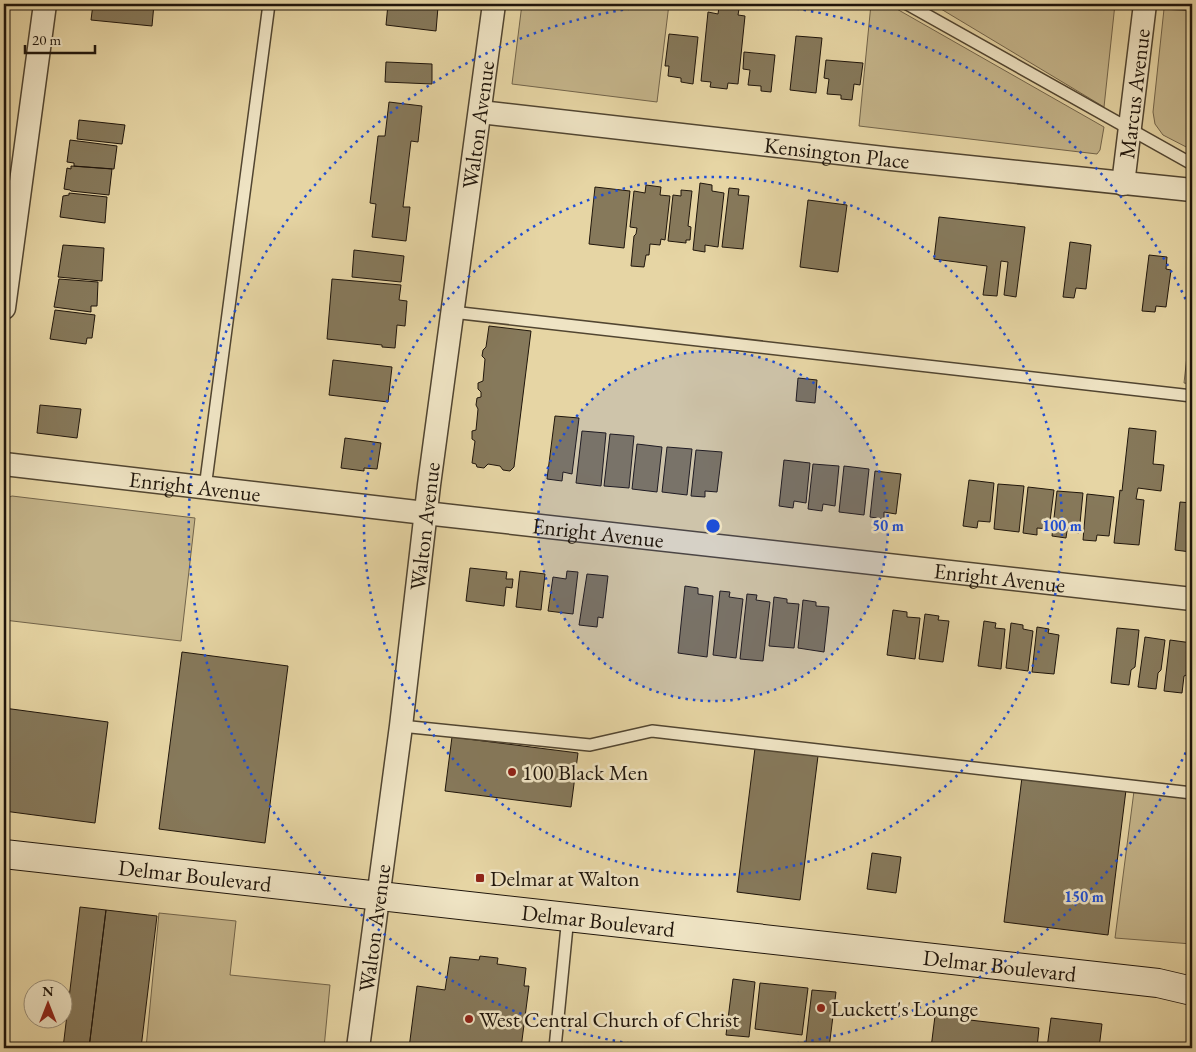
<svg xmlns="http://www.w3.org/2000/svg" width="1196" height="1052" font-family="'EB Garamond',serif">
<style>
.green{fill:#c4b48a;stroke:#72644a}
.building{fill:#86795b;stroke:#1f150b}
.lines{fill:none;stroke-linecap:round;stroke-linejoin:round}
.lane-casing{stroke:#514531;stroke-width:14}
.street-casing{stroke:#514531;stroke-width:25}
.secondary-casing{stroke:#1f150b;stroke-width:30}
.lane{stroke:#efe4c4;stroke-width:11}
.street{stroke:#efe4c4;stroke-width:22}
.secondary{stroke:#efe4c4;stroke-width:28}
.ring{fill:none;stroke:#1d4ed8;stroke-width:2.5;stroke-dasharray:2.5 5}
.poi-dot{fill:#8f2418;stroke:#efe4c4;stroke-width:2}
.labels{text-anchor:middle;stroke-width:5;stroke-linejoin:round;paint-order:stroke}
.street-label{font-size:22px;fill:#1f150b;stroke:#efe4c4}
.poi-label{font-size:22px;fill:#1f150b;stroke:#efe4c4;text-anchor:start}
.centre{fill:#1d4ed8;stroke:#efe4c4;stroke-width:2.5}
.ring-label{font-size:15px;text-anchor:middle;font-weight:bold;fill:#1d4ed8;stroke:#efe4c4;stroke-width:5;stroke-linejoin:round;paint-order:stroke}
</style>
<rect width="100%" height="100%" fill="#e6d5a4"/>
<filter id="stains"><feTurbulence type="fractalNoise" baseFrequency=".004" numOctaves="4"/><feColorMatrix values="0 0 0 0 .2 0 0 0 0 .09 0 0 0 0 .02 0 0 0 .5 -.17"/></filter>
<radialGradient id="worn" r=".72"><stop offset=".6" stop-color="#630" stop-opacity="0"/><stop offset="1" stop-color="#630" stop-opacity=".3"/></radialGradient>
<path class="green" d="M522,4H669L657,102L512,84Z
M871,4H888L1104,127L1100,150L1097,154L859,126Z
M946,4H1115L1104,107L941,9Z
M1164,9L1192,11V150L1163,135L1155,124L1153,112Z
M1192,311V384L1184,383Z
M12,496L195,518L181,641L4,620V528L7,498Z
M1134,791L1192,798V944L1115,938Z
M159,913L236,921L230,975L330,985L324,1048H146Z"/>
<path class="building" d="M93,4H154L152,26L91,20Z
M388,4H410L438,7L436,31L386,25Z
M719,7L739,9L738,15L745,16L738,84L728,83L727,89L710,87L711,82L701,81L708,12L718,14Z
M669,34L698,37L693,84L681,82V78L668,76L669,66H665Z
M796,36L822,38L816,93L790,90Z
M744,52L775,55L771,92L761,91V86L748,85L750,70L743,69Z
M826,60L863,63L860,85L854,84L852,100L841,99V95L827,94L829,79L824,78Z
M386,62L432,64V84L385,82Z
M389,102L422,106L418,142L411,141L403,207H410L406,241L372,237L376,204L370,203L378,136H385Z
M79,120L125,125L122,144L77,139Z
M70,140L117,146L114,169L74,166V163L67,162Z
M71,166L112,169L109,195L71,191L70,190L64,189L67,168L71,169Z
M700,183L712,185V191L724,193L718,247L705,245V252L693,250Z
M646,185L661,187L660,195L670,196L665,240L661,239L660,245L650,244L649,255H646L644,267L631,266L634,236L636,234L637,228L630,227L634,191L645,193Z
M595,187L630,191L624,248L589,244Z
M729,188L739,189L738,195L749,196L743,249L722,247Z
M681,190L692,191L688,226L691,227L690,240H686V243L668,241L673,195L681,196Z
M69,193L107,197L105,223L60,217L63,196L69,195Z
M808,200L847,205L838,272L800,267Z
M939,217L1025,227L1016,297L1004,295L1008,262L1001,261L997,296L983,295L987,266L934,259Z
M1070,242L1091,245L1086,289L1076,288L1074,298L1063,297Z
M63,245L104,248L102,281L58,277Z
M354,250L404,256L401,282L352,277Z
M1149,255L1167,257L1166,269L1171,270L1166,307L1156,306L1155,312L1142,311Z
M59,279L98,282L97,306H91V312L54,307Z
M332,279L401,285L399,300L407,301L405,326L397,325L395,348L382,347V345L327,339Z
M55,310L95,315L92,338H87L86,344L50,339Z
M489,326L531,331L514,467L510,471L503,470L500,466L488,464L484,468L477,467L476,464L472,463L475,441L472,439V431L476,430L478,409L476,405L477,398L481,397V392L478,389V383L483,381L485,359L482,356L483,350L486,347Z
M333,360L392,367L388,402L329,395Z
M798,378L817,380L815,403L796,401Z
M40,405L81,409L77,438L37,433Z
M555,416L579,418L572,474L563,472L562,481L547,479Z
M1129,428L1156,431L1153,464L1164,465L1161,491L1138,488L1136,499L1144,500L1139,545L1114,543L1120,490L1122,491Z
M582,431L606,433L601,486L576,483Z
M610,434L634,436L629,488L604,486Z
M345,438L381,443L377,469L364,468V471L341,468Z
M637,444L662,447L657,492L632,489Z
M667,447L692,449L687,495L662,492Z
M696,450L722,452L717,492L705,491V497L691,496Z
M784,460L810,463L806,503L794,501L793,508L779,506Z
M813,464L839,466L835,506L823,504L822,511L808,509Z
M844,466L869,469L864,515L839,512Z
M875,471L901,474L896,514L884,512V519L870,517Z
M969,480L994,483L990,522L978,521L977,528L963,526Z
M998,484L1024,486L1019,532L994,529Z
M1028,487L1054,490L1049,529L1037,528V535L1023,533Z
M1057,491L1083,493L1079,533L1067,531L1066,538L1052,536Z
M1087,494L1114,497L1109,536L1097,535L1096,541L1083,540Z
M1180,502L1192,503V545L1191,552L1175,550Z
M470,568L507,572L506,579H513L512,588L506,587L504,606L466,601Z
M520,571L545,574L541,610L516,607Z
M567,571L578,572L573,614L548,611L553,577L566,579Z
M587,574L608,576L603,618L598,617L597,627L579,625Z
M685,586L698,588V594L713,596L707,657L678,653Z
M720,591L730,592L729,597L743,599L736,658L713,655Z
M747,594L757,595L756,600L770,602L763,661L740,659Z
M774,597L787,599V603L799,604L794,648L769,646Z
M803,600L816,602V606L829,607L824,652L798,648Z
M893,610L907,612V617L920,618L915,659L887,655Z
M925,614L939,616L938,620L949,621L943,662L919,659Z
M984,621L996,623L995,628L1005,629L1001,669L978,666Z
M1011,623L1023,625V629L1033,631L1028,671L1006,668Z
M1037,627L1049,629L1048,633L1059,635L1054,674L1032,672Z
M1117,628L1139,630L1135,667L1131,670L1129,685L1111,683Z
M1145,637L1165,640L1161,670L1158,673L1156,689L1138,687Z
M1170,640L1192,643L1189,674L1184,676L1182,693L1164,691Z
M182,652L288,666L265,843L159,829Z
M4,708L108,722L95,823L4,811Z
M452,737L578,753L571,807L445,791Z
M755,748L818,756L800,900L737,892Z
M1022,777L1126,790L1108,935L1004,922Z
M872,853L901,857L896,893L867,889Z
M80,907L106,910L89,1048H63Z
M106,910L157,916L141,1048H89Z
M480,956L498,958L497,964L526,968L524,986H529L521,1048H409L417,986L445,990L450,957L479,960Z
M733,979L755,982L749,1037L726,1035Z
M760,983L808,988L802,1035L755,1029Z
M812,990L836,992L829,1048H807L809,1047L806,1042Z
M935,1016L1039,1028L1037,1048H931Z
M1051,1018L1102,1024L1099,1048H1047Z"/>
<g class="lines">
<defs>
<path id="lane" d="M907,4L1192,164
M1189,4H1192
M452,312L1192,396
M205,488L269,4
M401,726L590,745L652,731L1192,793
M555,1048L568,916"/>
<g id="street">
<path id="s1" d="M480,112L892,159L1192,190"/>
<path id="s2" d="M1123,184L1145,4"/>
<path d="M4,308L45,4"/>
<path id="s3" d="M4,464L425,513L1192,599"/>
<path id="s4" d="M358,1048L401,726L429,485L494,4"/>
</g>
<g id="secondary">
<path id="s5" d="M4,854L1158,983L1192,991"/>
</g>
</defs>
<use href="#lane" class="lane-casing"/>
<use href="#street" class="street-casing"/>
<use href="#secondary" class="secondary-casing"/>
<use href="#lane" class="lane"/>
<use href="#street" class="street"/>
<use href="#secondary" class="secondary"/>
</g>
<circle cx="713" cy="526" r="175" fill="#1d4ed8" fill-opacity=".12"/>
<g class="ring">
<circle cx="713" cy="526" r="175"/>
<circle cx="713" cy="526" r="349"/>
<path d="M1192 739A524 524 0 0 1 759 1048M667 1048A524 524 0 0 1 667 4M759 4A524 524 0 0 1 1192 313"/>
</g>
<g class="poi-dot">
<circle cx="512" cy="772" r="5"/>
<rect x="475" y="873" width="10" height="10" rx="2.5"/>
<circle cx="821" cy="1008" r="5"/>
<circle cx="469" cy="1019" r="5"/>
</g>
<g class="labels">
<g class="street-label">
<text dy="8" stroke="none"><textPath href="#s2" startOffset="91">Marcus Avenue</textPath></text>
<text dy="8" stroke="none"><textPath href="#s4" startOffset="931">Walton Avenue</textPath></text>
<text dy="8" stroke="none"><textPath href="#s1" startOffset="359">Kensington Place</textPath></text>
<text dy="8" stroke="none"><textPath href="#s3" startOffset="192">Enright Avenue</textPath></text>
<text dy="8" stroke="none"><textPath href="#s4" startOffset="526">Walton Avenue</textPath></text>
<text dy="8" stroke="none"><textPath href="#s3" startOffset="598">Enright Avenue</textPath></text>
<text dy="8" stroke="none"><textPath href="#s3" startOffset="1002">Enright Avenue</textPath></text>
<text dy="8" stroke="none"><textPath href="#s5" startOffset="192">Delmar Boulevard</textPath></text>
<text dy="8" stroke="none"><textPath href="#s5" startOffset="598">Delmar Boulevard</textPath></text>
<text dy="8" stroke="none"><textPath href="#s4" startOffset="121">Walton Avenue</textPath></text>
<text dy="8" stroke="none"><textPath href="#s5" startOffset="1002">Delmar Boulevard</textPath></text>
</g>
<g class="poi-label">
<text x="522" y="780">100 Black Men</text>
<text x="490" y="886">Delmar at Walton</text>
<text x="831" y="1016">Luckett's Lounge</text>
<text x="479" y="1027">West Central Church of Christ</text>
</g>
</g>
<circle cx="713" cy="526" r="8" class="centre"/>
<g class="ring-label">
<text x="888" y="531">50 m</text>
<text x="1062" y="531">100 m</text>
<text x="1084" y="902">150 m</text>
</g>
<rect width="1196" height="1052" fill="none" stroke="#e6d5a4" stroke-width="20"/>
<rect x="5" y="5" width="1186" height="1042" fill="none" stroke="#1f150b" stroke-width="2.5"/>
<rect x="10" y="10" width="1176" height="1032" fill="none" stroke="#1f150b"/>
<g transform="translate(48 1004)"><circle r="24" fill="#efe4c4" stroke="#9c917a"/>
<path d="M0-4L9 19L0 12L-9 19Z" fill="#8f2418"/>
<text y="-8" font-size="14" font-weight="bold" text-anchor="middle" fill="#1f150b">N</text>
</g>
<path d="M25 45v8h70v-8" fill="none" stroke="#1f150b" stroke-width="2.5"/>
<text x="32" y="45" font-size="15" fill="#1f150b" stroke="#efe4c4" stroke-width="4" paint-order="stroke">20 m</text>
<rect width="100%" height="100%" filter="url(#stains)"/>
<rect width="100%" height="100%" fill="url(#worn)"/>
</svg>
